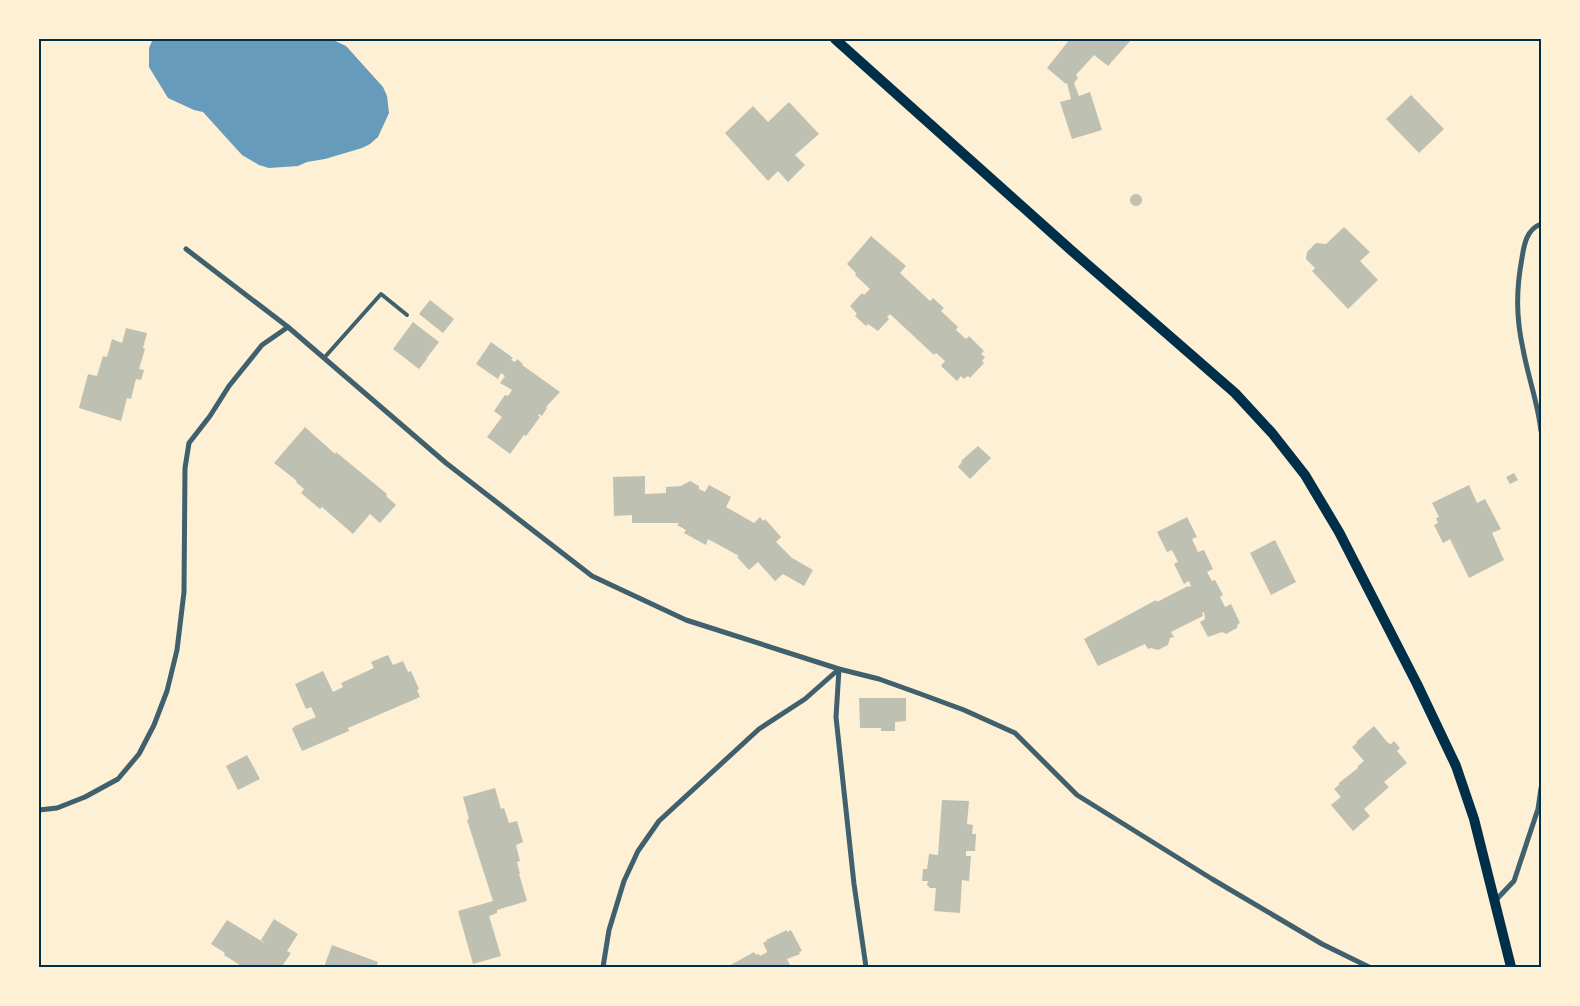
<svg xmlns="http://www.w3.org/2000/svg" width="1580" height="1006" font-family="Overpass,sans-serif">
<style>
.water{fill:#669bbc}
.building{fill:#bec0b2}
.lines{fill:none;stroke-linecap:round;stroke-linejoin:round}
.service{stroke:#3f606c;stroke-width:4}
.minor{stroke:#3f606c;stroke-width:5}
.secondary{stroke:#003049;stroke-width:10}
.neatline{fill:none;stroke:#003049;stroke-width:2}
</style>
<rect width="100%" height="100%" fill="#fdf0d5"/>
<path class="water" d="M153,39H331L346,46L383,87L387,96L389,113L378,137L370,144L362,148L325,159L307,162L298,166L269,168L259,165L242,155L203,112L194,110L168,98L149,67V48Z"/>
<path class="building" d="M1070,39H1132L1108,66L1094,55L1076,75L1078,78L1074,83L1079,96L1090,92L1102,130L1072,139L1060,102L1071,99L1067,83L1066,84L1047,68Z
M1411,95L1444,129L1419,153L1386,119Z
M789,102L819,134L795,155L805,165L788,182L778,171L768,181L725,133L753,106L768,122Z
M1130 200a6 6 0 1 1 12 0a6 6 0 1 1-12 0Z
M1344,227L1370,252L1360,261L1378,280L1348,309L1312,271L1315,268L1306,259L1307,252L1316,243L1326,244Z
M871,236L906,266L900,273L930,301L933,298L944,308L941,311L958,327L956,330L966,339L969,336L984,351L981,354L985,357L982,361L984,363L970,378L968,376L964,379L961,376L957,381L941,366L945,361L936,353L934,355L890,314L887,317L889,319L878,331L868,324L866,326L855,316L857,314L850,306L862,293L864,295L870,289L855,275L856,273L847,264Z
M430,300L454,319L443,333L419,314Z
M413,322L439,342L426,359H427L419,369L393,349Z
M126,328L147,333L143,348L145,349L139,369L144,370L141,380L136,379L131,399L127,398L121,421L79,408L88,374L97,376L103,356L107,357L112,339L122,343Z
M491,342L513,358L511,360L515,362L517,359L523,364L522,365L560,392L546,407L547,408L542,416L539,414L538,416L540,417L526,436L524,435L510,454L487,437L502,417L494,411L505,395L508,396L512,390L500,383L505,376L501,373L498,379L476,364Z
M305,427L335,454L336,452L387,494L386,496L396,505L380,523L370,514L353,534L322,507L320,509L301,493L304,489L296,482L297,481L274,463Z
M978,446L991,458L970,479L958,467L962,462L961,461Z
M1514,473L1518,480L1510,484L1506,477Z
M645,476V494L666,493V487L681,486L690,481L699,486V489L705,492L709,485L731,497L726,507L754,523L760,517L763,521L765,519L781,537L776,542L792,558L813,570L804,586L783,574L775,581L758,562L749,570L737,557L739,556L708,539L706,545L684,533L686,530L677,525L679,523H632V515L614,516L613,477Z
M1469,485L1477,503L1485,499L1501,529L1492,533L1504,560L1469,578L1450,539L1443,543L1434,525L1438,523L1436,518L1439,517L1432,503Z
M1187,517L1197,537L1192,539L1198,552L1204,550L1213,569L1207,572L1212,581L1215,580L1223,595L1220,597L1225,607L1231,604L1240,623L1238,624L1237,628L1226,634L1222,632L1208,637L1200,622L1205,619L1204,612L1202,613L1203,616L1171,632L1174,637L1170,638L1168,645L1158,650L1151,648L1148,649L1145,644L1098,666L1084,639L1156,600L1157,602L1188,586V587L1191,586L1189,581L1184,584L1174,564L1178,562L1172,550L1167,552L1157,532Z
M1275,540L1296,582L1271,595L1250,553Z
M388,655L393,665L403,661L408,672L411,671L419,689L417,690L420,697L348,728L349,731L302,751L292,729L295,726L316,717L311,707L306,709L295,684L323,671L333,692L343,687L341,683L374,668L371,662Z
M859,698H906V721L895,722V731H881V728H860Z
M1374,726L1388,743L1391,744L1394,741L1400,748L1397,751L1407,763L1384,782L1389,787L1364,809L1370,816L1353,831L1331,805L1341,797L1334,789L1339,785V783L1358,768V766L1364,761L1352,747L1357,743L1356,742Z
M247,755L260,779L238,790L226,766Z
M495,788L501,809L504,808L509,823L517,821L523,842L516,845L520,861L517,862L520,874H519L527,901L497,910V913L489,916L501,956L473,964L458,911L493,901L467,820L469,819L463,797Z
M942,800L969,801L967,824L973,825L972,834H976L975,851H966V856H971L969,881L962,880L960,913L934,911L936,888H930L927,885L928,881H922L923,869H927L929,854L938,855Z
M274,919L298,934L287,951L291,953L283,965L287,967H243L224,955L225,953L211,944L227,920L266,944L261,940Z
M787,930V932L791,930L802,951L799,952L800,954L787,959L791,967H727L754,952L756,955L759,954L760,956L766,953L767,951L763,943L767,941L766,940Z
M332,945L378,962L376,967H324Z"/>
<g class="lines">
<path class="service" d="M324,358L381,294L407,315"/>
<path class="minor" d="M1541,224C1527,229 1524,244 1522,258C1516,290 1516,317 1523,349C1528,377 1538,403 1541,431
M186,249L288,327L446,463L592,576L686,620L839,669L836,717L854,884L866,967
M39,810L57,808L85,797L118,779L139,754L154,725L167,691L177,650L184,592L185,468L189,443L210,416L229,386L262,345L288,327
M1494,902L1514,881L1538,809L1541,788
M603,967L609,930L624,881L638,851L659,821L759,729L805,699L839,669L879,679L918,693L964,710L1015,733L1077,795L1212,879L1322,944L1369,967"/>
<path class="secondary" d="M835,39L1072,251L1235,393L1272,433L1305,475L1339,532L1417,684L1456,766L1474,819L1511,967"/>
</g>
<rect width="1580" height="1006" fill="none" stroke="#fdf0d5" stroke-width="80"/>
<rect x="40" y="40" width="1500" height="926" class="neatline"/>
</svg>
